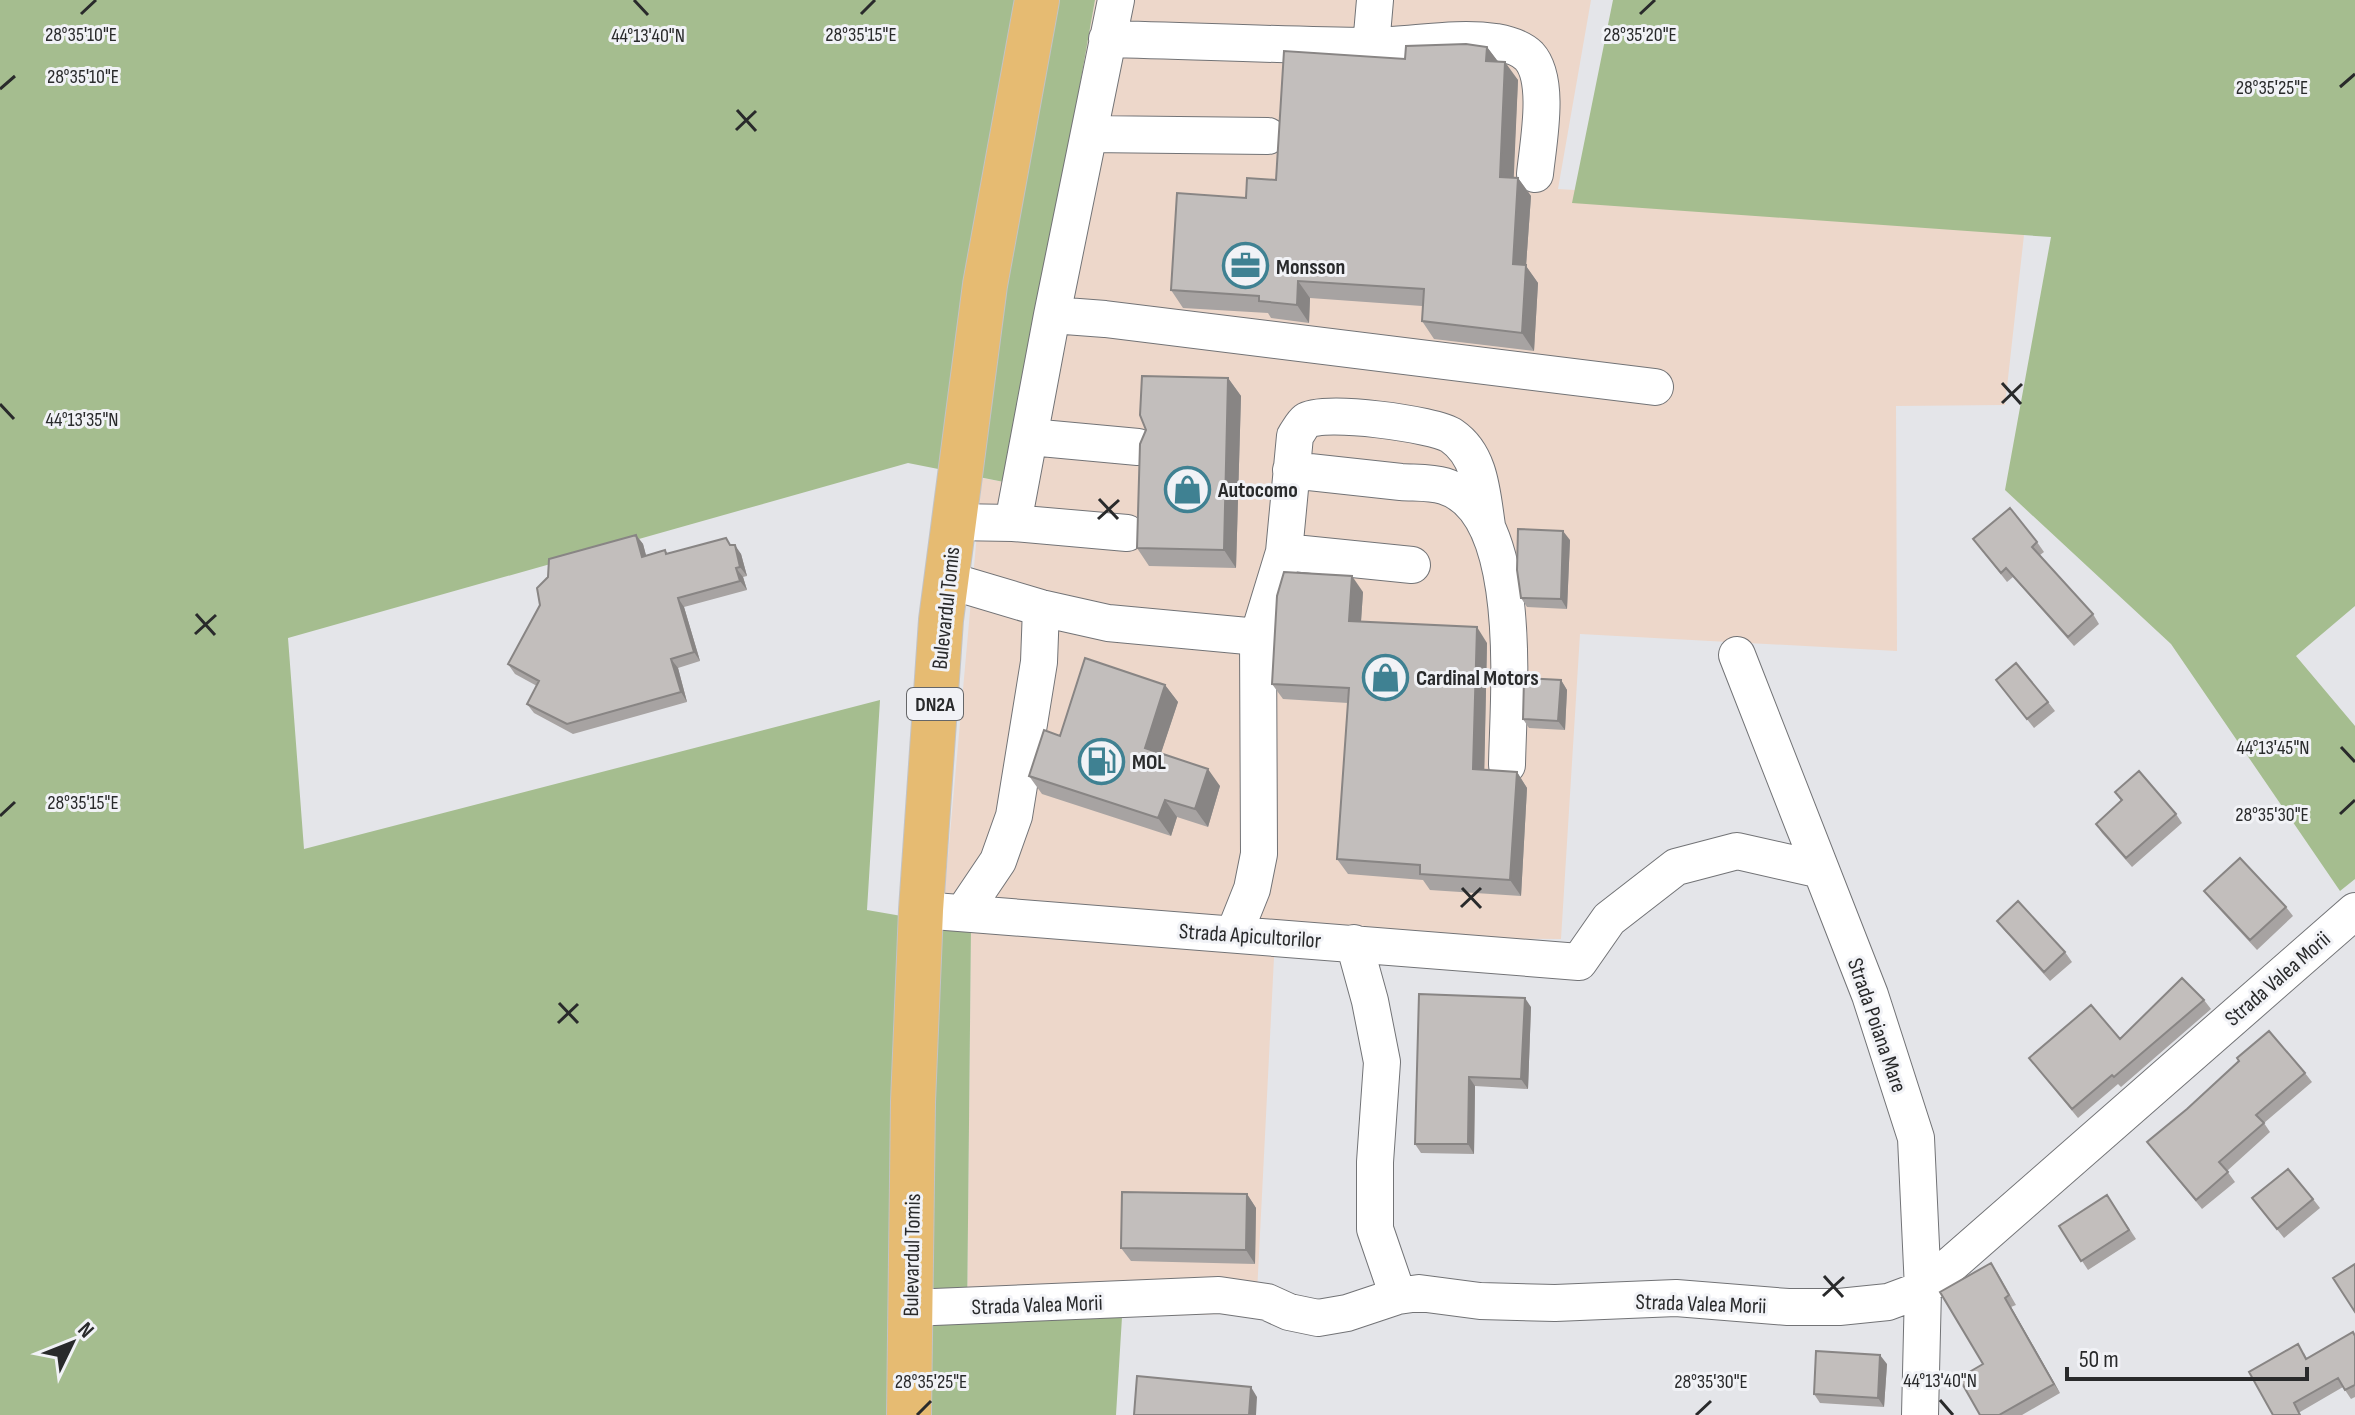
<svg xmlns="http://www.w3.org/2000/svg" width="2355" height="1415" font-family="'Sofia Sans Condensed',sans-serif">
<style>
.commercial{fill:#edd7ca}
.green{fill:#a5bd8f}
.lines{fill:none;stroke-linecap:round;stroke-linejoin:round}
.minor-casing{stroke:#727376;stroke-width:38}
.major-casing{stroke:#c3c3c4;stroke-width:46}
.minor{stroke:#fff;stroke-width:36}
.major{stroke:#e6bb72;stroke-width:44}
.wall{fill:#a7a3a2}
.shaded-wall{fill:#888584}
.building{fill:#c2bebc;stroke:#888584;stroke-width:2}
.ticks{fill:none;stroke:#292a2b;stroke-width:3}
.labels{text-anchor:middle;stroke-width:6;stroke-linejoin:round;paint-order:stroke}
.shield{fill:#f1f2f6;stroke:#656668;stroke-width:2}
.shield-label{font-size:20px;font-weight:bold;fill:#292a2b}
.poi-label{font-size:22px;font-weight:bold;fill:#292a2b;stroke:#f1f2f6;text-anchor:start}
.street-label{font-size:22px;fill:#292a2b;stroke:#f1f2f6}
.ticks-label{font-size:20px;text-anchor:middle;fill:#292a2b;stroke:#f1f2f6;stroke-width:6;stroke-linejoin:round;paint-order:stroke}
</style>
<rect width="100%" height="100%" fill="#e4e5e9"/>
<path class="commercial" d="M1095,0H1591L1558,189L2026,217L2005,405L1896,406L1897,651L1580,634L1561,939L1275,938L1256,1313L967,1322L971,928L942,923L982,478L1009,483Z"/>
<path class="green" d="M0,0H1095L1009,483L908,463L288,638L304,849L880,700L867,910L971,928L967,1321L1122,1317L1116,1415H0Z
M1613,0H2355V606L2296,656L2355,726V879L2340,891L2171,644L2005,490L2051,237L1572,203Z"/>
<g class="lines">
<defs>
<path id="minor" d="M1107,39C1194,41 1281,45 1368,46C1411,46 1453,36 1496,42C1507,44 1521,48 1529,56C1551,80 1538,143 1535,174
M1371,46L1375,0
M1089,134L1268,136
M1052,315L1105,319L1655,387
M1030,437L1138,447
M1291,470C1328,474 1364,478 1401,482C1414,483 1431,482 1444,486C1526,511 1508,698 1507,765
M954,522L1013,523L1127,533
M1013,523L1052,315L1116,0
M1284,552L1412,565
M947,580L1041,608L1108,623L1258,637
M1737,655L1870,995L1916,1138L1923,1289L1920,1415
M921,910L1579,962L1609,919L1676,867L1737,851L1821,870
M963,913L998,861L1014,816L1039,662L1041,608
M1234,934L1252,889L1259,854L1258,637L1284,552L1295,436C1298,432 1302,424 1306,421C1322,409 1435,424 1452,436C1481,456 1482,494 1487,526
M1354,943L1370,1001L1382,1062L1375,1162V1229L1398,1296
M910,1308L1219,1295L1267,1302L1289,1312L1318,1318L1347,1313L1398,1296L1419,1293L1480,1301L1555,1303L1676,1298L1788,1307H1839L1888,1302L1923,1289L2355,911"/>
<path id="major" d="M909,1415L913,1102L921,910L941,620L985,285L1037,0"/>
</defs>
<use href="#minor" class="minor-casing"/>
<use href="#major" class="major-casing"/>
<use href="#minor" class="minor"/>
<use href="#major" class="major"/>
</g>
<path class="wall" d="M1487,47L1498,62L1518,80L1513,178H1518L1531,196L1526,266L1538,283L1534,351L1434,339L1422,321V306L1310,298L1309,323L1271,318L1268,313L1183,308L1171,290L1246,198L1276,180L1405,59Z
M1228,378L1241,396L1236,568L1149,566L1137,548Z
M636,535L643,544L646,556L665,550L668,554L730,545L741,554L747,576L743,577L747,590L684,607L700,661L678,668L687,702L573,734L534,713L527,704L537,686L515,674L508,664Z
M1973,539L2037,542L2044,552L2040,555L2093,614L2099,624L2074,646L2013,577L2007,582Z
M1570,540L1567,609L1527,607L1521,598Z
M1363,592L1361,621L1487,643L1484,770L1517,772L1527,788L1521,896L1430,890L1423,880L1348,874L1337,859L1348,703L1283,699L1272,684Z
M1561,680L1567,690L1565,730L1529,728L1523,719Z
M1996,680L2048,702L2055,711L2034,728Z
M1165,685L1178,702L1161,753L1220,786L1208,827L1177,817L1171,836L1042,794L1029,776L1060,736Z
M2115,792L2176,814L2182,823L2132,867L2102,833L2096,824L2121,801Z
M2204,891L2286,907L2293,916L2257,950L2211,900Z
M1997,921L2065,952L2072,962L2050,981L2004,930Z
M1419,994L1531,1007L1528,1089L1475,1086L1474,1154L1421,1153L1415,1144Z
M2204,1000L2211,1009L2121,1087L2118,1084L2078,1118L2029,1058L2120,1039Z
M2305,1073L2312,1082L2264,1123L2270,1132L2227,1171L2235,1182L2202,1209L2147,1142Z
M1247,1194L1256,1208L1255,1264L1131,1261L1121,1248Z
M2107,1195L2136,1239L2088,1270L2059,1226Z
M2252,1198L2313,1199L2320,1208L2284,1238Z
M1997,1272L2016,1305L2011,1307L2060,1393L2022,1415H1980L1983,1364Z
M2355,1335V1397L2351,1399L2343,1387L2300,1412L2273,1415L2304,1353L2307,1359Z
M1887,1364L1884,1407L1820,1403L1814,1394Z"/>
<path class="shaded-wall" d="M1487,47L1500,64L1486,61Z
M1505,62L1518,80L1513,195L1500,177Z
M1518,178L1531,196L1526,266L1538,283L1534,351L1522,333L1513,264Z
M1298,281L1310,298L1309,323L1297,305Z
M1228,378L1241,396L1236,568L1224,550Z
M1563,531L1570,540L1567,609L1561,599Z
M636,535L643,544L649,566L642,557Z
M735,545L741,554L747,576L740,567Z
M736,568L743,577L747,590L740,581Z
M1352,576L1363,592L1360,636L1349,621Z
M678,598L684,607L700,661L694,652Z
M1477,627L1487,643L1484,785L1473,769Z
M671,659L678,668L687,702L681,692Z
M1561,680L1567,690L1565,730L1558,721Z
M1165,685L1178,702L1157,765L1145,748Z
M1208,769L1220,786L1208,827L1195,809Z
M1517,772L1527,788L1521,896L1510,880Z
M1165,800L1177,817L1171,836L1158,818Z
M1525,998L1531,1007L1528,1089L1521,1079Z
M1469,1077L1475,1086L1474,1154L1468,1144Z
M1247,1194L1256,1208L1255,1264L1246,1250Z
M2005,1298L2011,1307L2060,1393L2054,1384Z
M1880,1355L1887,1364L1884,1407L1878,1398Z
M1251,1387L1257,1397L1256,1415H1249Z"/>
<path class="building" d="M1466,44L1487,47L1486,61L1505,62L1500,177L1518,178L1513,264L1526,265L1522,333L1422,321L1424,289L1298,281L1297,305L1259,301V296L1171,290L1177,193L1246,198L1247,178L1276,180L1284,51L1405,59L1406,46Z
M1142,376L1228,378L1224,550L1137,548L1140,444L1146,430L1140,415Z
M2010,508L2037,542L2032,547L2093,614L2068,637L2006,568L2001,573L1973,539Z
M1518,529L1563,531L1561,599L1521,598L1517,570Z
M636,535L642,557L665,550L666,554L726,538L730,545H735L740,567L736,568L740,581L678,598L694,652L671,659L681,692L567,724L527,704L539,681L508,664L540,605L537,588L548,577L549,559Z
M1284,572L1352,576L1349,621L1477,627L1473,769L1517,772L1510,880L1420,874V865L1337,859L1349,688L1272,684L1277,596Z
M1085,658L1165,685L1145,748L1208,769L1195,809L1165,800L1158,818L1029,776L1044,730L1060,736Z
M2016,663L2048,702L2027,719L1996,680Z
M1524,678L1561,680L1558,721L1523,719Z
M2139,771L2176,814L2126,858L2096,824L2122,800L2115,792Z
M2240,858L2286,907L2250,940L2204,891Z
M2018,901L2065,952L2044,972L1997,921Z
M2182,978L2204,1000L2114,1077L2112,1075L2072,1109L2029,1058L2091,1005L2120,1039Z
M1419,994L1525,998L1521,1079L1469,1077L1468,1144H1415Z
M2269,1031L2305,1073L2256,1115L2264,1123L2219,1162L2228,1172L2196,1200L2147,1142L2187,1109L2239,1061L2237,1058Z
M2288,1169L2313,1199L2277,1229L2252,1198Z
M1122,1192L1247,1194L1246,1250L1121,1248Z
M2107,1195L2129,1230L2081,1261L2059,1226Z
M1991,1263L2009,1295L2005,1298L2054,1384L1999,1415H1980L1959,1378L1983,1364L1940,1292Z
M2355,1264V1312L2333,1278Z
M2353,1332L2355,1336V1385L2345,1390L2338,1378L2294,1403L2300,1415H2273L2249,1372L2298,1344L2306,1359Z
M1816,1351L1880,1355L1878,1398L1814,1394Z
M1137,1376L1251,1387L1249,1415H1134Z"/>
<path class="ticks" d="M634,0L648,15M81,14L96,0M861,14L875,0M1640,14L1655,0M2340,87L2355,74M0,89L15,76M737,110L756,131M736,130L756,111M2002,383L2021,404M2002,403L2022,384M0,404L14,419M1099,499L1118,519M1098,519L1119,500M196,614L215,635M195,634L216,615M2341,747L2355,762M2340,814L2355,800M0,816L15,802M1462,888L1481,908M1461,907L1481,888M559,1003L578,1023M558,1023L578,1004M1824,1276L1843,1297M1823,1296L1844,1277M1940,1400L1953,1415M917,1415L931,1401M1696,1415L1711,1401"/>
<defs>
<symbol id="office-ring" viewBox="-11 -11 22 22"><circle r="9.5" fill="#f1f2f6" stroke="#3f8192" stroke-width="1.5"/><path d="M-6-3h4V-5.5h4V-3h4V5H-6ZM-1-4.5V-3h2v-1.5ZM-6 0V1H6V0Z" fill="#3f8192"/></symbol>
<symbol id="shop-ring" viewBox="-11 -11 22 22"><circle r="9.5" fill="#f1f2f6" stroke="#3f8192" stroke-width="1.5"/><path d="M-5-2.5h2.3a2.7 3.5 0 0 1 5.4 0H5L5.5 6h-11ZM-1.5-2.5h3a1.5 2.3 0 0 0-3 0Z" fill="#3f8192"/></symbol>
<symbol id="fuel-ring" viewBox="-11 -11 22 22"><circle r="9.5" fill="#f1f2f6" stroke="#3f8192" stroke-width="1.5"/><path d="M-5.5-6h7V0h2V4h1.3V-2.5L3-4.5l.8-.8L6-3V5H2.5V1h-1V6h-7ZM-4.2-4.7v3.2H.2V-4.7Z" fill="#3f8192"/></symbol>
</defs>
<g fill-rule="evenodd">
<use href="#office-ring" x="1220" y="240" width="51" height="51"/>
<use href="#shop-ring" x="1162" y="464" width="51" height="51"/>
<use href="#shop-ring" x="1360" y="652" width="51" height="51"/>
<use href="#fuel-ring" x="1076" y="736" width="51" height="51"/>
</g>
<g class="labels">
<rect class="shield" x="907" y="688" width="56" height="32" rx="6"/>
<g class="shield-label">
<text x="935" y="711">DN2A</text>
</g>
<g class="poi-label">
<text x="1276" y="274">Monsson</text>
<text x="1218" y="497">Autocomo</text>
<text x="1416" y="685">Cardinal Motors</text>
<text x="1132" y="769">MOL</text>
</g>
<g class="street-label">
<text transform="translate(945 608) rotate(-84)" y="8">Bulevardul Tomis</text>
<text transform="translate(1250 935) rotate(4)" y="8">Strada Apicultorilor</text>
<text transform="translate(2277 978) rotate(-41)" y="8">Strada Valea Morii</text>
<text transform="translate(1878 1025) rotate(71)" y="8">Strada Poiana Mare</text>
<text transform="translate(911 1255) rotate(-89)" y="8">Bulevardul Tomis</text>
<text transform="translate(1701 1303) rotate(2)" y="8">Strada Valea Morii</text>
<text transform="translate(1037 1304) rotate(-2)" y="8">Strada Valea Morii</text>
</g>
</g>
<g class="ticks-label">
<text x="1640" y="41">28°35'20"E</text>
<text x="81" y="41">28°35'10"E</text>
<text x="861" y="41">28°35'15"E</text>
<text x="648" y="42">44°13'40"N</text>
<text x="83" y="83">28°35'10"E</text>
<text x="2272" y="94">28°35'25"E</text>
<text x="82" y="426">44°13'35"N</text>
<text x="2273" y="754">44°13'45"N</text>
<text x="83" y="809">28°35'15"E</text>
<text x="2272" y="821">28°35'30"E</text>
<text x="1940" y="1387">44°13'40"N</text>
<text x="931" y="1388">28°35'25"E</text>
<text x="1711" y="1388">28°35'30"E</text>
</g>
<g transform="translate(72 1343) rotate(47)" stroke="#f1f2f6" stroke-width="6" paint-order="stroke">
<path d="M0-6L14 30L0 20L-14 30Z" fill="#292a2b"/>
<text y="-12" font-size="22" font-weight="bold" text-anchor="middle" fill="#292a2b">N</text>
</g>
<path d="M2067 1367v12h240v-12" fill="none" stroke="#292a2b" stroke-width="4"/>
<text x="2079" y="1367" font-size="24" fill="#292a2b" stroke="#f1f2f6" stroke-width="6" paint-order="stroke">50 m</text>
</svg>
